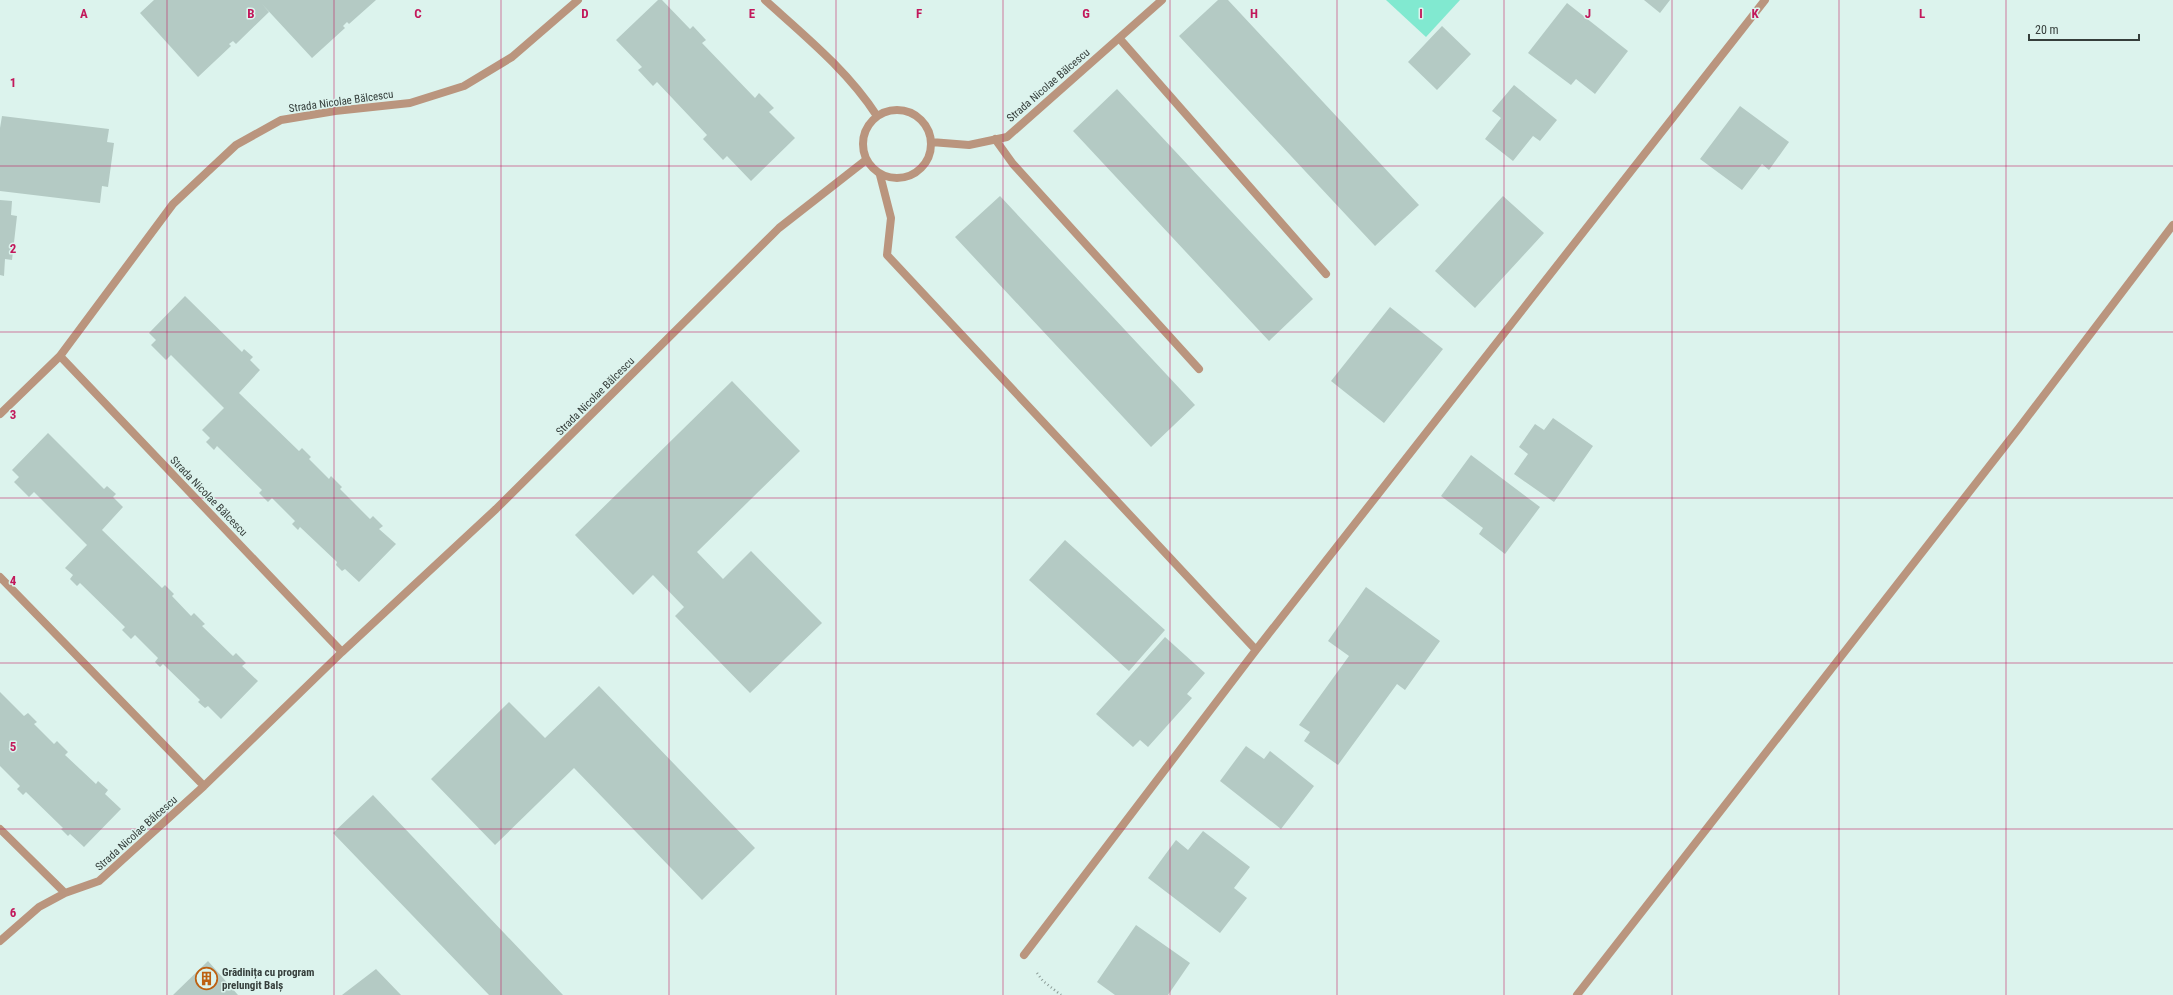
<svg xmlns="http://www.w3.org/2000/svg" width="2173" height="995" font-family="'Roboto Condensed',sans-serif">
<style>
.green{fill:#81e9d0}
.building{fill:#b4cac4}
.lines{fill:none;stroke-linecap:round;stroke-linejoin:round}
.path{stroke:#899994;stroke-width:2.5;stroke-dasharray:1 3;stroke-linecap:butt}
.minor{stroke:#ba957e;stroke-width:8}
.grid{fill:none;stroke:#c2185b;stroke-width:1;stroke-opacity:0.55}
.labels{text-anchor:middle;stroke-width:3;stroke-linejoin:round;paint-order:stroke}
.street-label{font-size:11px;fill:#353e3b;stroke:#dcf3ed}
.poi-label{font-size:11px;font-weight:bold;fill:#353e3b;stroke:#dcf3ed;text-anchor:start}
.grid-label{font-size:13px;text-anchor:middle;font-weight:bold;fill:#c2185b;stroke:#dcf3ed;stroke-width:3;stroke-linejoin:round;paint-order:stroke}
</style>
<rect width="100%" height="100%" fill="#dcf3ed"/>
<path class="green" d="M1386,0H1460L1426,37Z"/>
<path class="building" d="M154,0H376L349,24L347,22L343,26L345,28L312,58L262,4L269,12L236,44L233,41L229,44L231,46L198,77L140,13Z
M658,0H662L690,29L693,26L706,40L702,43L755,98L759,93L774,108L769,112L795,138L751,181L727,156L723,160L703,139L707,135L657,82L653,86L638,70L642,67L616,40Z
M1218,0H1228L1419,205L1375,246L1179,36Z
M1644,0H1670L1660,13Z
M1567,3L1628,51L1595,94L1576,79L1571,85L1528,53Z
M1442,26L1471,54L1437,90L1408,62Z
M1514,85L1557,120L1540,141L1533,136L1513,161L1485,139L1501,118L1492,111Z
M1117,89L1313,299L1269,341L1073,131Z
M1740,106L1789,142L1769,170L1762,164L1742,190L1700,159Z
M2,116L109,129L107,142L114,143L108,187L102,186L100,203L0,191V128Z
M1000,196L1195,405L1151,447L955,237Z
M1503,196L1544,233L1475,308L1435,271Z
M0,200L12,201L11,215L17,216L12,260L5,259L4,276L0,275Z
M185,296L242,352L244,349L253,357L250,360L260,370L239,393L299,451L302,448L311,457L309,459L329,479L331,476L342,487L340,489L370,519L373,516L383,526L379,529L396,544L359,582L345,569L342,571L336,565L337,562L300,527L298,530L292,524L295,521L272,498L268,502L259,493L262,490L217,446L214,450L206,442L210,438L202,430L224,408L171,355L166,360L151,345L156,340L149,333Z
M1390,307L1443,349L1384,423L1331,381Z
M732,381L800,451L697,552L723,579L751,551L822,623L750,693L675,616L684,607L653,575L633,595L575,535Z
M1553,418L1593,446L1554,502L1514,474L1528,454L1519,447L1535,424L1544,430Z
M48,433L104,489L107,486L116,494L113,497L123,507L102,530L162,588L165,585L174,594L172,596L191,616L194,613L205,624L202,626L233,656L236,653L246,663L242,666L258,681L221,719L208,706L205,708L198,702L200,700L163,664L160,667L155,662L158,658L135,635L131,639L122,630L125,627L80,583L77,586L70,579L73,575L65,568L87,545L34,492L29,497L14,482L19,477L12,470Z
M1471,455L1540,507L1505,554L1479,534L1483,528L1441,496Z
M1065,540L1165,630L1129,671L1029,580Z
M1366,587L1440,641L1405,690L1397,684L1338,765L1304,741L1310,732L1299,725L1349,656L1328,641Z
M1165,637L1205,673L1187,694L1192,698L1148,747L1140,740L1133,747L1096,714Z
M599,686L755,848L702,900L574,768L495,845L431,779L509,702L545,738Z
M0,692L24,716L28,713L37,722L34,724L54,744L57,741L68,752L65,755L96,784L98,781L108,790L105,794L121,809L84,847L70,834L68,836L61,829L63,828L26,792L23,795L17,789L20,786L0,766Z
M1246,746L1264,759L1270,751L1314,786L1281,829L1220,781Z
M373,795L563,995H489L333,833Z
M1203,831L1250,867L1234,888L1247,898L1220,933L1148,878L1176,840L1188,850Z
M1136,925L1190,963L1168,995H1115L1097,982Z
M208,961L238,995H173Z
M376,969L401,995H342Z"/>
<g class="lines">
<path class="path" d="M1037,973L1043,981L1061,995"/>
<path class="minor" d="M765,0C805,36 848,71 877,116
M1119,38L1326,274
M863 144a34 34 0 1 1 68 0a34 34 0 1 1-68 0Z
M995,139L1013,164L1199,369
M931,142L969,145L1007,137L1162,0
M880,175L891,218L887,255L1256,650
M60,356L342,652
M0,414L60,356L173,204L236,145L281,120L335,111L410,103L464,86L512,57L578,0
M0,577L204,786
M0,829L65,893
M0,941L39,907L65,893L99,881L204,786L342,652L496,509L779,228L866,160
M1024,955L1256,650L1765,0
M1577,995L2019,428L2173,225"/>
</g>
<path class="grid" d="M167,0V995M334,0V995M501,0V995M669,0V995M836,0V995M1003,0V995M1170,0V995M1337,0V995M1504,0V995M1672,0V995M1839,0V995M2006,0V995M0,166H2173M0,332H2173M0,498H2173M0,663H2173M0,829H2173"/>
<defs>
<symbol id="building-ring" viewBox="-11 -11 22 22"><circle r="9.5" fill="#dcf3ed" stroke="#bd6011" stroke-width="1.5"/><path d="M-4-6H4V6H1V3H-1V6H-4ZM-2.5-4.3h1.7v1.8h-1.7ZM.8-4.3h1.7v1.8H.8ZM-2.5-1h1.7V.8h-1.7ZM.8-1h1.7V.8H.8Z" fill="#bd6011"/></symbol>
</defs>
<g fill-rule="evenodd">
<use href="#building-ring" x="194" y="966" width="25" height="25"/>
</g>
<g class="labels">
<g class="street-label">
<text transform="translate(1048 85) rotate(-41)" y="4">Strada Nicolae Bălcescu</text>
<text transform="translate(341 101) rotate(-8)" y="4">Strada Nicolae Bălcescu</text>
<text transform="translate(595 396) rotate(-45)" y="4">Strada Nicolae Bălcescu</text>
<text transform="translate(209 496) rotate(46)" y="4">Strada Nicolae Bălcescu</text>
<text transform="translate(136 833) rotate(-42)" y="4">Strada Nicolae Bălcescu</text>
</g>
<g class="poi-label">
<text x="222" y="976">Grădinița cu program<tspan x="222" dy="13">prelungit Balș</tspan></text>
</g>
</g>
<g class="grid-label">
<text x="84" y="18">A</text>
<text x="251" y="18">B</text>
<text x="418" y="18">C</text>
<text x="585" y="18">D</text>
<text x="752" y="18">E</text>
<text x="919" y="18">F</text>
<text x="1086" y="18">G</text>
<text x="1254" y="18">H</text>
<text x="1421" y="18">I</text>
<text x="1588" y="18">J</text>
<text x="1755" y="18">K</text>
<text x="1922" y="18">L</text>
<text x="13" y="87">1</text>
<text x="13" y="253">2</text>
<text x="13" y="419">3</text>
<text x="13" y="585">4</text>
<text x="13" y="751">5</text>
<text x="13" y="917">6</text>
</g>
<path d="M2029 34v6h110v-6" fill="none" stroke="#353e3b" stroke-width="2"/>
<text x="2035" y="34" font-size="12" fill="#353e3b" stroke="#dcf3ed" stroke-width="3" paint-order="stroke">20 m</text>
</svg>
